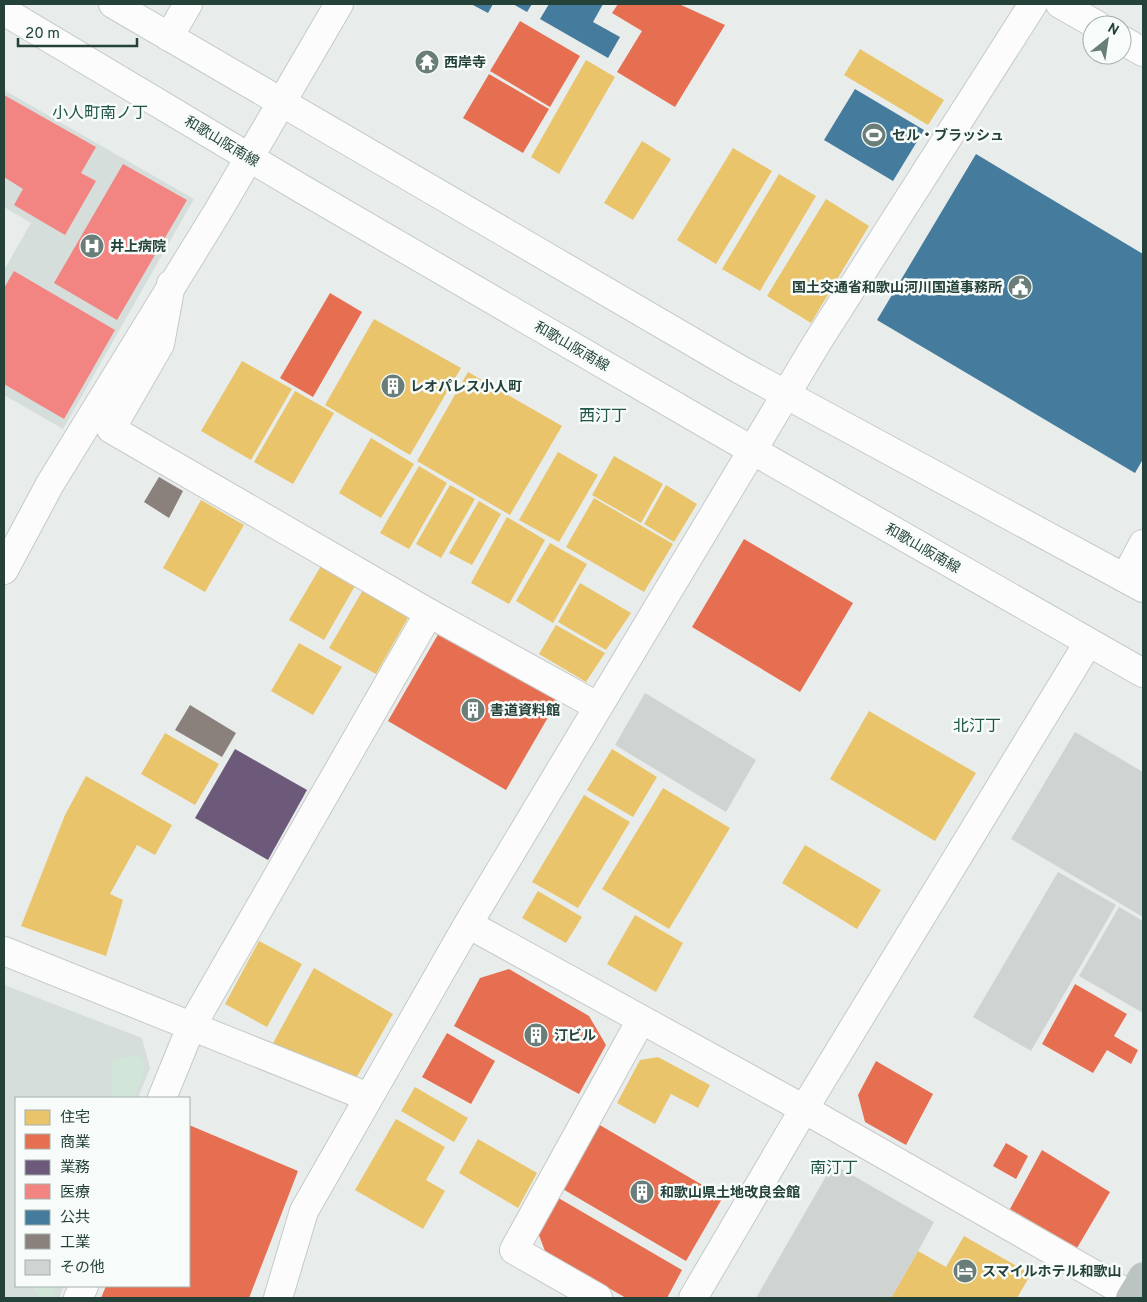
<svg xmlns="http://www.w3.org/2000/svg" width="1147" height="1302" font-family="Overpass,'Noto Sans JP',sans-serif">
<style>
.built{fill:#d6dedb}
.green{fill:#d1e6d8}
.homes{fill:#e9c46a}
.shops{fill:#e76f51}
.offices{fill:#6d597a}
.health{fill:#f28482}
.public{fill:#457b9d}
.industry{fill:#8a817c}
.building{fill:#cfd4d2}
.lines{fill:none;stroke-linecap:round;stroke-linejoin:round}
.street-casing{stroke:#c5cac8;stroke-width:30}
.secondary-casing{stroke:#c3cbc8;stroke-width:30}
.highway-casing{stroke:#c3ccc9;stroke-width:30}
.street{stroke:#fcfcfc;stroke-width:28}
.secondary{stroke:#fcfcfc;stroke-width:28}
.highway{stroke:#bcc4c2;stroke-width:28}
.labels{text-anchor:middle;stroke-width:5;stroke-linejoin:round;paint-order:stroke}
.poi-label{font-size:14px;font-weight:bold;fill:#24423a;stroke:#f7fbf9;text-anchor:start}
.street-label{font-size:14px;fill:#24423a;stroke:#f7fbf9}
.quarter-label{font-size:16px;fill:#1f5548;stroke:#f7fbf9}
</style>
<rect width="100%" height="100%" fill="#e8edeb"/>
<path class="built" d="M4,90L194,199L63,429L4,395V270L31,223L4,207Z
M4,985L142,1038L150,1068L138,1098H16V1286H64L59,1298H4Z"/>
<path class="green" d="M132,1055L143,1059L144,1073L133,1098H113L111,1061Z
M32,1286H56L51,1298H40Z"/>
<path class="homes" d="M860,49L944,100L928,125L844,75Z
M586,60L615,77L559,174L531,157Z
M642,141L671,159L633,220L604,203Z
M733,148L772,171L716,264L677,240Z
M779,174L816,196L760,291L722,269Z
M826,199L869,226L811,323L767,296Z
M374,319L461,368L410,455L325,405Z
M242,361L292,389L251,460L201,431Z
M468,372L562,426L510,515L417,461Z
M295,391L334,413L293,484L254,462Z
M371,438L414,464L381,518L339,493Z
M558,452L598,475L559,542L519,520Z
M614,456L663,484L641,523L592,495Z
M419,466L447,483L409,549L380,533Z
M450,485L475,499L441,558L416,544Z
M666,485L697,504L674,542L644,524Z
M594,498L673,544L644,592L566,547Z
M201,500L244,525L205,592L163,568Z
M479,501L501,514L472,565L449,553Z
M507,517L545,540L509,604L471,583Z
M550,543L587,564L553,623L516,601Z
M321,566L355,586L324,640L289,620Z
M580,583L631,613L606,650L558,622Z
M363,590L409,616L376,674L329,648Z
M556,625L605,653L586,682L539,654Z
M299,643L342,667L313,715L271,691Z
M869,711L976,773L935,841L830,779Z
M165,733L219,764L195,805L141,774Z
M612,749L657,777L633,817L587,790Z
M86,776L172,825L155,855L137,845L110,894L123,900L106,956L21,926L65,815Z
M663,788L730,828L669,929L602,889Z
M584,795L630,822L578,908L532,882Z
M805,845L881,890L857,929L782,883Z
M538,891L582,917L566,943L522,918Z
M635,915L683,943L656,992L607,964Z
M259,941L302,964L267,1027L225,1004Z
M314,968L393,1014L355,1080L272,1045Z
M658,1057L710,1085L698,1108L671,1094L655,1124L617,1103L640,1060Z
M415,1087L468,1118L454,1142L401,1111Z
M396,1119L445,1147L426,1180L445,1191L423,1229L355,1190Z
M478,1139L537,1173L518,1208L459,1173Z
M964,1236L1031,1274L1017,1298H891L918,1251L946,1267Z"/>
<path class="shops" d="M618,4H679L725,25L675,107L617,72L642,31L612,13Z
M520,21L580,56L550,107L490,71Z
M489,74L549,109L523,153L463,118Z
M330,293L362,312L313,397L280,378Z
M744,539L853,603L800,692L692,627Z
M440,631L558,700L506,790L388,721Z
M509,969L589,1016L606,1045L579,1094L454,1026L480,978Z
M1075,984L1127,1014L1114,1036L1138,1050L1131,1064L1107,1050L1093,1073L1042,1044Z
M447,1033L495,1061L471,1104L422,1077Z
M876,1061L933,1094L906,1145L865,1122L858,1095Z
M598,1124L723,1197L686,1261L561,1188Z
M189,1125L298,1171L249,1298H101L106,1286H189Z
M1006,1143L1028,1156L1016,1179L993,1166Z
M1042,1150L1110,1192L1077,1248L1010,1209Z
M555,1196L682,1270L667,1298H626L545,1251L537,1230Z"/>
<path class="offices" d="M235,749L307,790L268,860L195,818Z"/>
<path class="health" d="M4,95L96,147L81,173L96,181L65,235L14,205L23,189L4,177Z
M123,164L187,200L117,320L54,283Z
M14,271L115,330L64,419L4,384V288Z"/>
<path class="public" d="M471,4H493L488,13Z
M513,4H532L527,12Z
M549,4H603L593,22L620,37L608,58L540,19Z
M855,89L924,130L893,181L824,140Z
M976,154L1143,254V459L1135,473L877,320Z"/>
<path class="industry" d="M159,477L183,491L169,518L144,502Z
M190,705L236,733L222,757L175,730Z"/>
<path class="building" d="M645,693L756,760L726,812L615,745Z
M1075,732L1143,772V917L1011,839Z
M1058,872L1116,905L1031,1051L973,1017Z
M1119,907L1143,921V1013L1079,976Z
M833,1164L934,1222L918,1251L891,1298H756Z"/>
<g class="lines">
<defs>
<path id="street" d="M1060,4L1097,25
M169,37L188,4
M1122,40L1143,52
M171,284L160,344L111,429L429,613L597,706
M4,570L50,484L218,211L339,4
M1125,578L1143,544
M468,924L804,1109L1132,1296
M4,951L368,1097
M162,1098L191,1027L429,613
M78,1298L84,1286
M278,1298L304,1211L468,924L818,341L1033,4
M598,1298L514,1250L641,1020
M693,1298L804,1109L1088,643"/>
<path id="secondary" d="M113,4L739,369L1143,588
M4,11L302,189L708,425L1143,673"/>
<path id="highway" d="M1130,1298L1143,1277"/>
</defs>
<use href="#street" class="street-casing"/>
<use href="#secondary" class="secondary-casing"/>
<use href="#highway" class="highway-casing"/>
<use href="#street" class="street"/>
<use href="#secondary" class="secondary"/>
<use href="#highway" class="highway"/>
</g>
<defs>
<symbol id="temple-disc" viewBox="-11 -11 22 22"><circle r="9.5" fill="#697e78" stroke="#f7fbf9"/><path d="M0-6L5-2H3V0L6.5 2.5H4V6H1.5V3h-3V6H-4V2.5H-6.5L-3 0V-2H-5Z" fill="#fff"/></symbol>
<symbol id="stadium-disc" viewBox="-11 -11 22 22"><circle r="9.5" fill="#697e78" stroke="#f7fbf9"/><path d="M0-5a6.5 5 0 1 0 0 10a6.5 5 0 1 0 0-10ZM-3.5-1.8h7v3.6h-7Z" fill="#fff"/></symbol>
<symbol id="hospital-disc" viewBox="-11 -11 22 22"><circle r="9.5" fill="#697e78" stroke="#f7fbf9"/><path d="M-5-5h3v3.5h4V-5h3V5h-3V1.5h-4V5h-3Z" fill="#fff"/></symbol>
<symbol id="civic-disc" viewBox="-11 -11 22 22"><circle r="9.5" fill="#697e78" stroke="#f7fbf9"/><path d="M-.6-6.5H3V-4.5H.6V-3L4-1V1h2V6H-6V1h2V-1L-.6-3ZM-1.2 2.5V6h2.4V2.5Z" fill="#fff"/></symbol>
<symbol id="building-disc" viewBox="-11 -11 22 22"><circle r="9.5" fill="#697e78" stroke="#f7fbf9"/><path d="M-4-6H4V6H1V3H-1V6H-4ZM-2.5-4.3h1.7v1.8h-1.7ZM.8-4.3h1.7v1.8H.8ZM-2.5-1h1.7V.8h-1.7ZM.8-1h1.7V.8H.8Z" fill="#fff"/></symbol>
<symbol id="hotel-disc" viewBox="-11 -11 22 22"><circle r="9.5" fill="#697e78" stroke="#f7fbf9"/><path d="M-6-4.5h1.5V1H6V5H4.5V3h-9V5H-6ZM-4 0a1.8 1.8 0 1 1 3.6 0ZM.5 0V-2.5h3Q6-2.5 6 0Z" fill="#fff"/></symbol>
</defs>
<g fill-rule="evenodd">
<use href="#temple-disc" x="413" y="48" width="28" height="28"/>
<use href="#stadium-disc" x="860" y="121" width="28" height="28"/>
<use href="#hospital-disc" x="78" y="232" width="28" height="28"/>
<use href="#civic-disc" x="1006" y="273" width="28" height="28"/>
<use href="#building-disc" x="379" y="372" width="28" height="28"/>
<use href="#building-disc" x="459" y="696" width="28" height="28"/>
<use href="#building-disc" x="522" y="1021" width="28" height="28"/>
<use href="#building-disc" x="628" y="1178" width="28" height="28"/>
<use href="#hotel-disc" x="951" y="1257" width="28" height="28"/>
</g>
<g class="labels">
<g class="poi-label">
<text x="444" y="67">西岸寺</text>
<text x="892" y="140">セル・ブラッシュ</text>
<text x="110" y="251">井上病院</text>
<text x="1002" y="292" text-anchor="end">国土交通省和歌山河川国道事務所</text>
<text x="410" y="391">レオパレス小人町</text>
<text x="490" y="715">書道資料館</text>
<text x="554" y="1040">汀ビル</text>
<text x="660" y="1197">和歌山県土地改良会館</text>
<text x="982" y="1276">スマイルホテル和歌山</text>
</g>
<g class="street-label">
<text transform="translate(222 141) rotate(31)" y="5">和歌山阪南線</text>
<text transform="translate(572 346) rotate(30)" y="5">和歌山阪南線</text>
<text transform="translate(923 548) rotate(30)" y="5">和歌山阪南線</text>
</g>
<g class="quarter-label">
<text x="100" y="118">小人町南ノ丁</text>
<text x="603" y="421">西汀丁</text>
<text x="977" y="731">北汀丁</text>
<text x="834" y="1173">南汀丁</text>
</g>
</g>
<rect width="1147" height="1302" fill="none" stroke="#24423a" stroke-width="10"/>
<rect x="15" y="1097" width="175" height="190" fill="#f7fbf9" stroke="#a3b1ad"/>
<rect x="25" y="1110" width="25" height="15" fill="#e9c46a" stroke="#a3b1ad"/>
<text x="60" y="1122" font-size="15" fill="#24423a">住宅</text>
<rect x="25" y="1134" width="25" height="15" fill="#e76f51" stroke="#a3b1ad"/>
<text x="60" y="1147" font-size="15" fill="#24423a">商業</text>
<rect x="25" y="1160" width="25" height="15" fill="#6d597a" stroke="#a3b1ad"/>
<text x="60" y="1172" font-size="15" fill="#24423a">業務</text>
<rect x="25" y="1184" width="25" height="15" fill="#f28482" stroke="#a3b1ad"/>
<text x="60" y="1197" font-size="15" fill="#24423a">医療</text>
<rect x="25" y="1210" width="25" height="15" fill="#457b9d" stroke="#a3b1ad"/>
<text x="60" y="1222" font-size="15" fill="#24423a">公共</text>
<rect x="25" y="1234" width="25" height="15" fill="#8a817c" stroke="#a3b1ad"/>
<text x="60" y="1247" font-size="15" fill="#24423a">工業</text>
<rect x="25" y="1260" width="25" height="15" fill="#cfd4d2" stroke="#a3b1ad"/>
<text x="60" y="1272" font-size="15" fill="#24423a">その他</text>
<g transform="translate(1107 40) rotate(30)"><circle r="24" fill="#f7fbf9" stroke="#a3b1ad"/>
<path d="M0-4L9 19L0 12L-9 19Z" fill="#697e78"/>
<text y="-8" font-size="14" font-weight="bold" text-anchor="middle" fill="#24423a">N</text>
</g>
<path d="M18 38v8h119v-8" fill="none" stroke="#24423a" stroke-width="2.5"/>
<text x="25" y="38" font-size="15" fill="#24423a" stroke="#f7fbf9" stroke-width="4" paint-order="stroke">20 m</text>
</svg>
